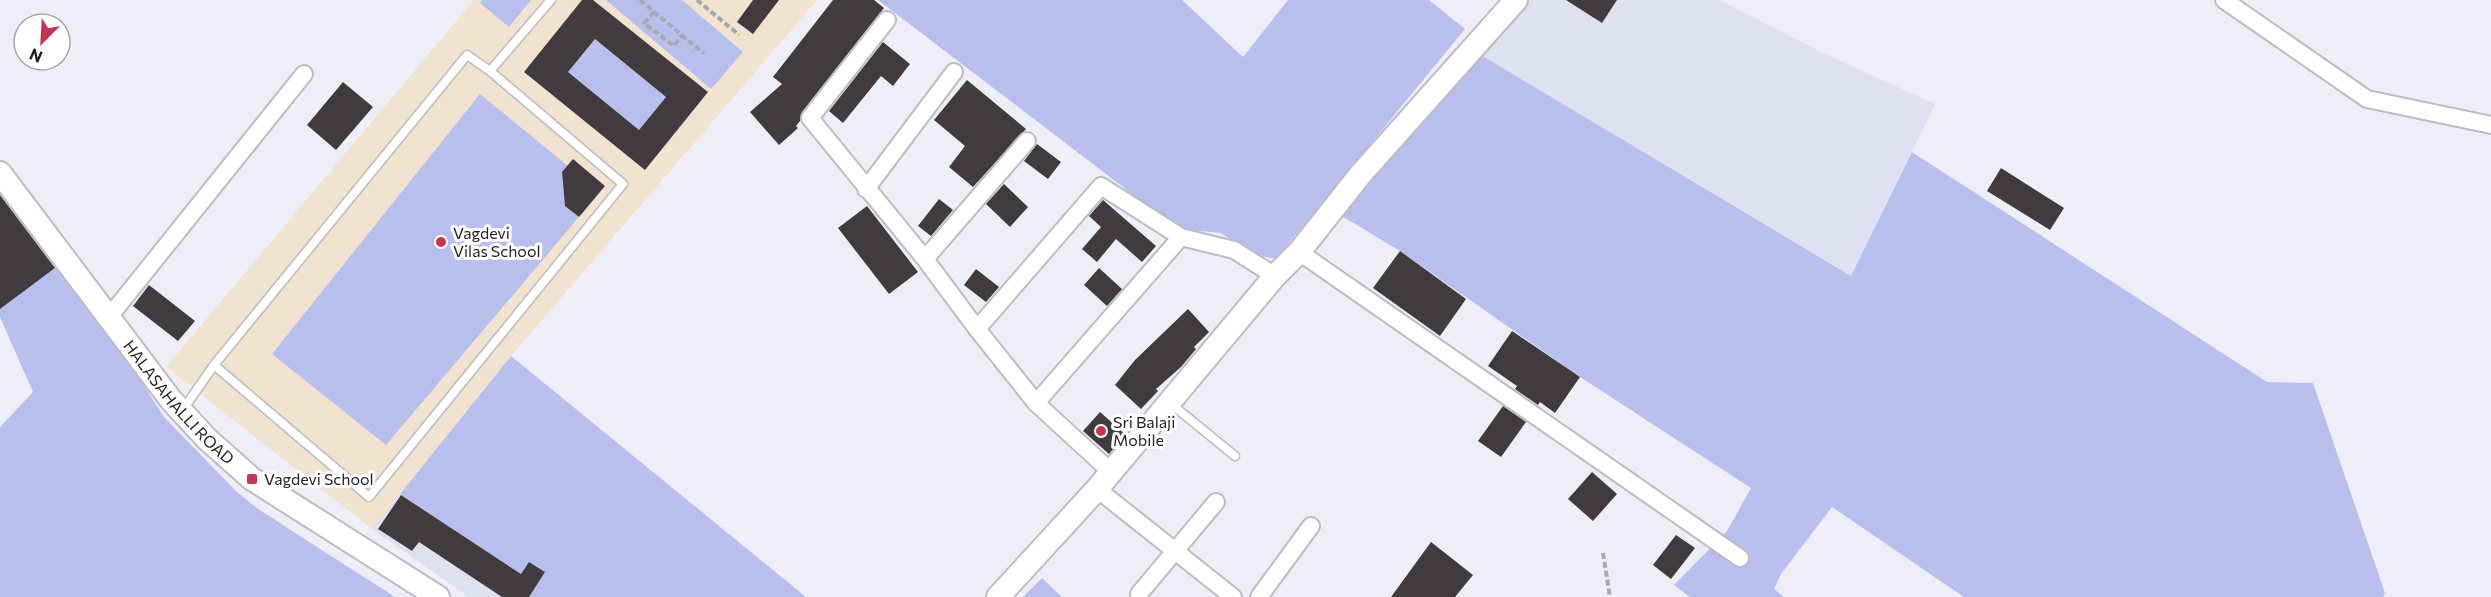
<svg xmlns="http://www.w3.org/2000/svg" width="2491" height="597" font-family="Commissioner,sans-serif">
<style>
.built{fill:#dfe1f1}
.education{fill:#f2e2d0}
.green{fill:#b9bfed}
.building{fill:#413b3f;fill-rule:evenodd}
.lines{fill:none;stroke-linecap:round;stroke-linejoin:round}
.lane-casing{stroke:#bbbcc4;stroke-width:11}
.street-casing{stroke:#bbbcc4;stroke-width:20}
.secondary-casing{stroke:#bbbcc4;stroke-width:26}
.path{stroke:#a8a9b0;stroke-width:4;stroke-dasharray:6 3;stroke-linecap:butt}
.lane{stroke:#fff;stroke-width:8}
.street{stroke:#fff;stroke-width:16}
.secondary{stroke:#fff;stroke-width:22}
.poi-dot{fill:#c63550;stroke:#fff;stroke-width:2}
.labels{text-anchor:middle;stroke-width:6;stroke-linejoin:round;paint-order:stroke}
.poi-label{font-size:16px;fill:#1e1f22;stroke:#fff;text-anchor:start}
.street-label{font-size:16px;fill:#1e1f22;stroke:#fff}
</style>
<rect width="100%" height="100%" fill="#edeef7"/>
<path class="built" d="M1530,0H1719L1823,53L1935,104L1851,276L1481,55Z
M400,494L520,574L529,562L545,572L529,597H469L372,529Z"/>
<path class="education" d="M474,0H817L511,356L372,529L166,367Z"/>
<path class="green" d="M482,0H531L509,27L480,3Z
M606,0H682L743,52L711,89Z
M878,0H1182L1243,57L1288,0H1429L1465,29L1276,259L1251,254L1221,233L1178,229Z
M595,39L666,97L639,130L568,72Z
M1481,55L1851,276L1912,152L2267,382L2313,383L2385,593L2383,597H1964L1832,507L1781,574L1774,589L1784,597H1690L1674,585L1727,531L1751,488L1580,377L1400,251L1340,215Z
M480,94L568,166L562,173L565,206L579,217L386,445L272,354Z
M61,267L103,321L164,417L237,492L258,509L395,597H0V427L33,392L0,317V309L55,268Z
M511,356L806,597H529L545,572L529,562L521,574L400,494Z
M1042,578L1062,597H1023Z"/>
<path class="building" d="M582,0H593L708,92L645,170L524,72ZM595,39L666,97L639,130L568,72Z
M753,0H779L753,34L737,22Z
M833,0H874L884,8L802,112L800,121L796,126L798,128L779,145L750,112L782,84L773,77Z
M1566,0H1617L1602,23Z
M883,42L910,64L893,86L881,76L843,123L829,111Z
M967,80L1026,129L973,187L949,167L965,146L934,120Z
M343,82L373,107L336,150L307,125Z
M1037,144L1061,162L1048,179L1024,161Z
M573,159L605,186L579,217L565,206L562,172Z
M2001,168L2064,208L2050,230L1987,191Z
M1004,184L1028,207L1010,227L986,204Z
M0,195L55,268L0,309Z
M939,199L953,210L931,236L918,226Z
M1103,200L1156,246L1142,262L1116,239L1097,262L1082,249L1101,227L1089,216Z
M867,206L918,272L889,294L838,228Z
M1400,251L1466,299L1440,336L1373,288Z
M1099,268L1122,289L1107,306L1084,285Z
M976,269L999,287L986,302L964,285Z
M149,285L195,321L178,341L133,306Z
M1188,309L1209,332L1194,347L1196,349L1181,367L1156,389L1158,391L1141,409L1115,385L1135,360Z
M1512,331L1580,377L1555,413L1540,402L1538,405L1515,389L1517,386L1488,366Z
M1503,406L1526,422L1501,457L1478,441Z
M1100,412L1125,434L1109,454L1083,431Z
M1592,472L1617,494L1593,521L1568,499Z
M401,495L521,574L529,562L545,572L529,597H502L419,542L412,551L378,529Z
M1676,535L1695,548L1671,579L1653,565Z
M1431,542L1473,575L1455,597H1391Z"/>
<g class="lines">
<defs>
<path id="lane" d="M214,365L369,497L623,184L490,71
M1170,403L1235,456
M182,411L214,365L467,55L490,71L551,0"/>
<path id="street" d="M2224,0L2367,99L2491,125
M887,20L810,118L925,259L977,329L1036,403L1110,471
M866,189L954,72
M1299,252L1740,558
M925,259L1027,141
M109,317L304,74
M977,329L1101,186L1181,237L1234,250L1275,276
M1036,403L1181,237
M1097,489L1233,597
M1139,594L1216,502
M1259,597L1311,526"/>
<g id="secondary">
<path id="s1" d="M0,173L171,400L207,439L252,479L438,597"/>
<path d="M998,597L1097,489L1275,276L1299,252L1360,175L1516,0"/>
</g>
</defs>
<use href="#lane" class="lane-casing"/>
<use href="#street" class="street-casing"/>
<use href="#secondary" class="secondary-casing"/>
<path class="path" d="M640,0L704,54
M697,0L739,35
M654,12L644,23L674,46L682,35
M1603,553L1610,597"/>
<use href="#lane" class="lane"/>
<use href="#street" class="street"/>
<use href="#secondary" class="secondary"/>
</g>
<g class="poi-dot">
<circle cx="441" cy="242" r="6"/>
<circle cx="1101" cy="431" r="6"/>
<rect x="246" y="473" width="12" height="12" rx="3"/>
</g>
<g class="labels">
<g class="poi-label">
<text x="453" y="239">Vagdevi<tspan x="453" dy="18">Vilas School</tspan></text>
<text x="1113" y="428">Sri Balaji<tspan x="1113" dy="18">Mobile</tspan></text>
<text x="264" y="485">Vagdevi School</text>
</g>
<g class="street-label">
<text dy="6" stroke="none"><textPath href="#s1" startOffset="291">HALASAHALLI ROAD</textPath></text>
</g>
</g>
<g transform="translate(42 42) rotate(204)"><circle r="28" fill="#ffffff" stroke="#a5a5a7" stroke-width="1.5"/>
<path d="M0-4.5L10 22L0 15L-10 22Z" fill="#c63550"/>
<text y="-9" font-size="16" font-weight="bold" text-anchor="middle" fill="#1e1f22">N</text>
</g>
</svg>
